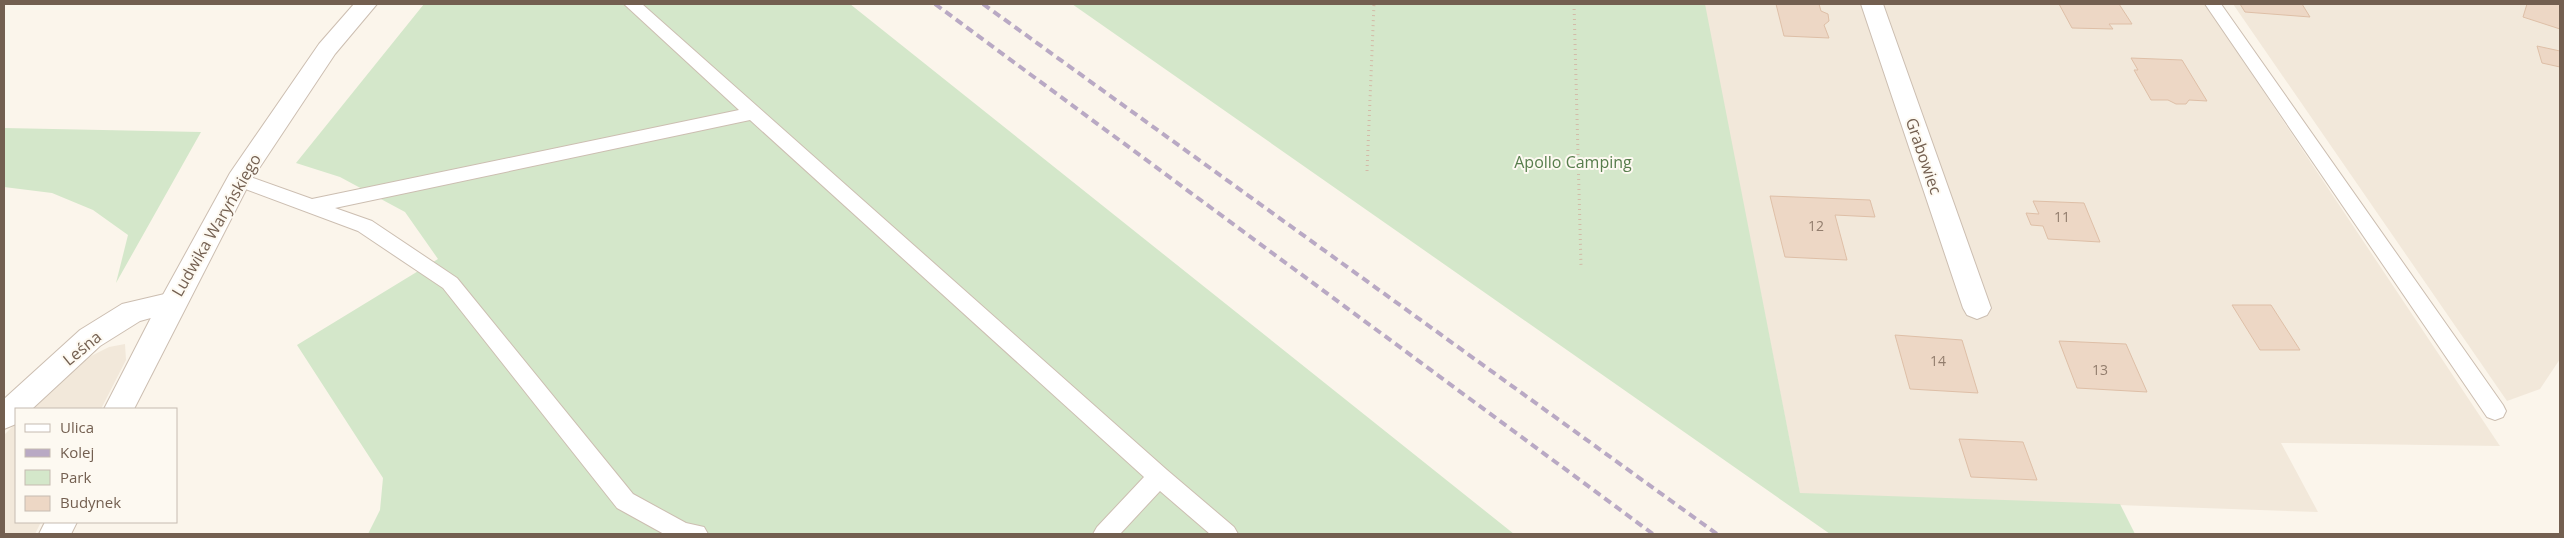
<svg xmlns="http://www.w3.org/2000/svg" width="2564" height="538" font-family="'Open Sans',sans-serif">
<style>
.residential{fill:#f2e8da}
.green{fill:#d4e7ca}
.building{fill:#edd7c5;stroke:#debfa7}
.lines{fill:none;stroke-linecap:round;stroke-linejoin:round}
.service-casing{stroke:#ccbeb1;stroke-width:2}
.minor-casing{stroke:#ccbeb1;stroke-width:2}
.tertiary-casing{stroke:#ccbeb1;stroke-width:2}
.path{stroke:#d3bba8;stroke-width:3;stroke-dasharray:1 4;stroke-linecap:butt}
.service{fill:#fff;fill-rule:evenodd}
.minor{fill:#fff;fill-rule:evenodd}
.tertiary{fill:#fff;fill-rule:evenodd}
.rail{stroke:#b9a9c4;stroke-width:4;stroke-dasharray:8 5;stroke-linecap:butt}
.labels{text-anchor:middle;stroke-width:4;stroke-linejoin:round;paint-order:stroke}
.number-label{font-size:14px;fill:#927d6d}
.street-label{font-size:16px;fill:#735f50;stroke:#fdf9f1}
.park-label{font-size:16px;fill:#577d4c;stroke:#fdf9f1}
</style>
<rect width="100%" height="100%" fill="#fbf5eb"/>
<path class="residential" d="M1704,4H2205L2500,446L2281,443L2318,512L1800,494Z
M2233,4H2560V359L2540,389L2507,401Z
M125,344L126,360L101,409H32L89,357L109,347Z
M16,423V522H41L35,534H4V435Z"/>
<path class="green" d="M424,4H850L1514,534H368L380,510L383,478L297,345L438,259L405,212L340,177L296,163Z
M1072,4H1705L1800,493L2120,504L2135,534H1830Z
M4,128L201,132L116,283L128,235L93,210L52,193L4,187Z"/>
<path class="building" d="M1776,4H1819L1821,11L1828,14L1829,21L1824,25L1829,38L1784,36Z
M2059,4H2119L2132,24H2109L2113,29L2072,28Z
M2240,4H2302L2310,17L2245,12Z
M2527,4H2560V29L2523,17Z
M2537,46L2560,51V67L2542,63Z
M2131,58L2182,60L2207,101L2189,100L2186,104H2176L2168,100H2151L2134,70H2138Z
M1770,196L1870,200L1875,217L1835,215L1847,260L1785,257Z
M2033,201L2084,203L2100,242L2048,239L2043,226L2031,225L2026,213L2039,214Z
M2232,305H2271L2300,350H2260Z
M1895,335L1962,340L1978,393L1910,389Z
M2059,341L2126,344L2147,392L2077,388Z
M1959,439L2023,442L2037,480L1971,477Z"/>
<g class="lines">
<defs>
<path id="service" d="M624,4H642L1167,470L1234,527L1238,534H1210L1160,491L1120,534H1093L1097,527L1144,477L750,120L335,208L372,221L457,278L633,494L686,523L704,527L708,534H664L617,508L443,288L358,231L232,184L230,179L232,174L239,173L312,199L739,110Z
M2205,4H2221L2503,405L2506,411L2503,417L2495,420L2487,417Z"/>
<path id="minor" d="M1861,4H1883L1991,308L1987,315L1977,319L1967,315L1963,308Z
M173,292L183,295L187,302L183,309L140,321L100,346L32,409H16V424L4,429V399L80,330L122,304Z"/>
<path id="tertiary" d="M354,4H377L335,54L250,182L134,409H104L159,302L230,173L319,44Z
M45,522H77L71,534H39Z"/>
</defs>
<use href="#service" class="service-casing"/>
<use href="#minor" class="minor-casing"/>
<use href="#tertiary" class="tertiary-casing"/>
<path class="path" d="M1574,4L1581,266
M1367,171L1374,4"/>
<use href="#service" class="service"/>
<use href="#minor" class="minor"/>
<use href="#tertiary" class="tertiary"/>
<path class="rail" d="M935,4L1653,534
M983,4L1717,534"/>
</g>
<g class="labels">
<g class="number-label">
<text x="2062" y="222">11</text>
<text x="1816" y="231">12</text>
<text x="1938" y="366">14</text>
<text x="2100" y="375">13</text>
</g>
<g class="street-label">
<text transform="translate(1924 156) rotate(71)" y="6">Grabowiec</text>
<text transform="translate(216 225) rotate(-60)" y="6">Ludwika Waryńskiego</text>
<text transform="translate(82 348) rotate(-39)" y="6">Leśna</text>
</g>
<g class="park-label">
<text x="1573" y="168">Apollo Camping</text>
</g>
</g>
<rect width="2564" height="538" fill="none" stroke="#735f50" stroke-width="10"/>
<rect x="15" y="408" width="162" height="115" fill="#fdf9f1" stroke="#c6bbb1"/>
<rect x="25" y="424" width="25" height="8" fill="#ffffff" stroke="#c6bbb1"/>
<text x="60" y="433" font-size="15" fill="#735f50">Ulica</text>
<rect x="25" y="449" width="25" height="8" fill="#b9a9c4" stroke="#c6bbb1"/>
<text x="60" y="458" font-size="15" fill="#735f50">Kolej</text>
<rect x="25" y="470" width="25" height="15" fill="#d4e7ca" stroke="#c6bbb1"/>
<text x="60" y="483" font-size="15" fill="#735f50">Park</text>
<rect x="25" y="496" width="25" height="15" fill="#edd7c5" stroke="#c6bbb1"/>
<text x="60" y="508" font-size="15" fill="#735f50">Budynek</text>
</svg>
